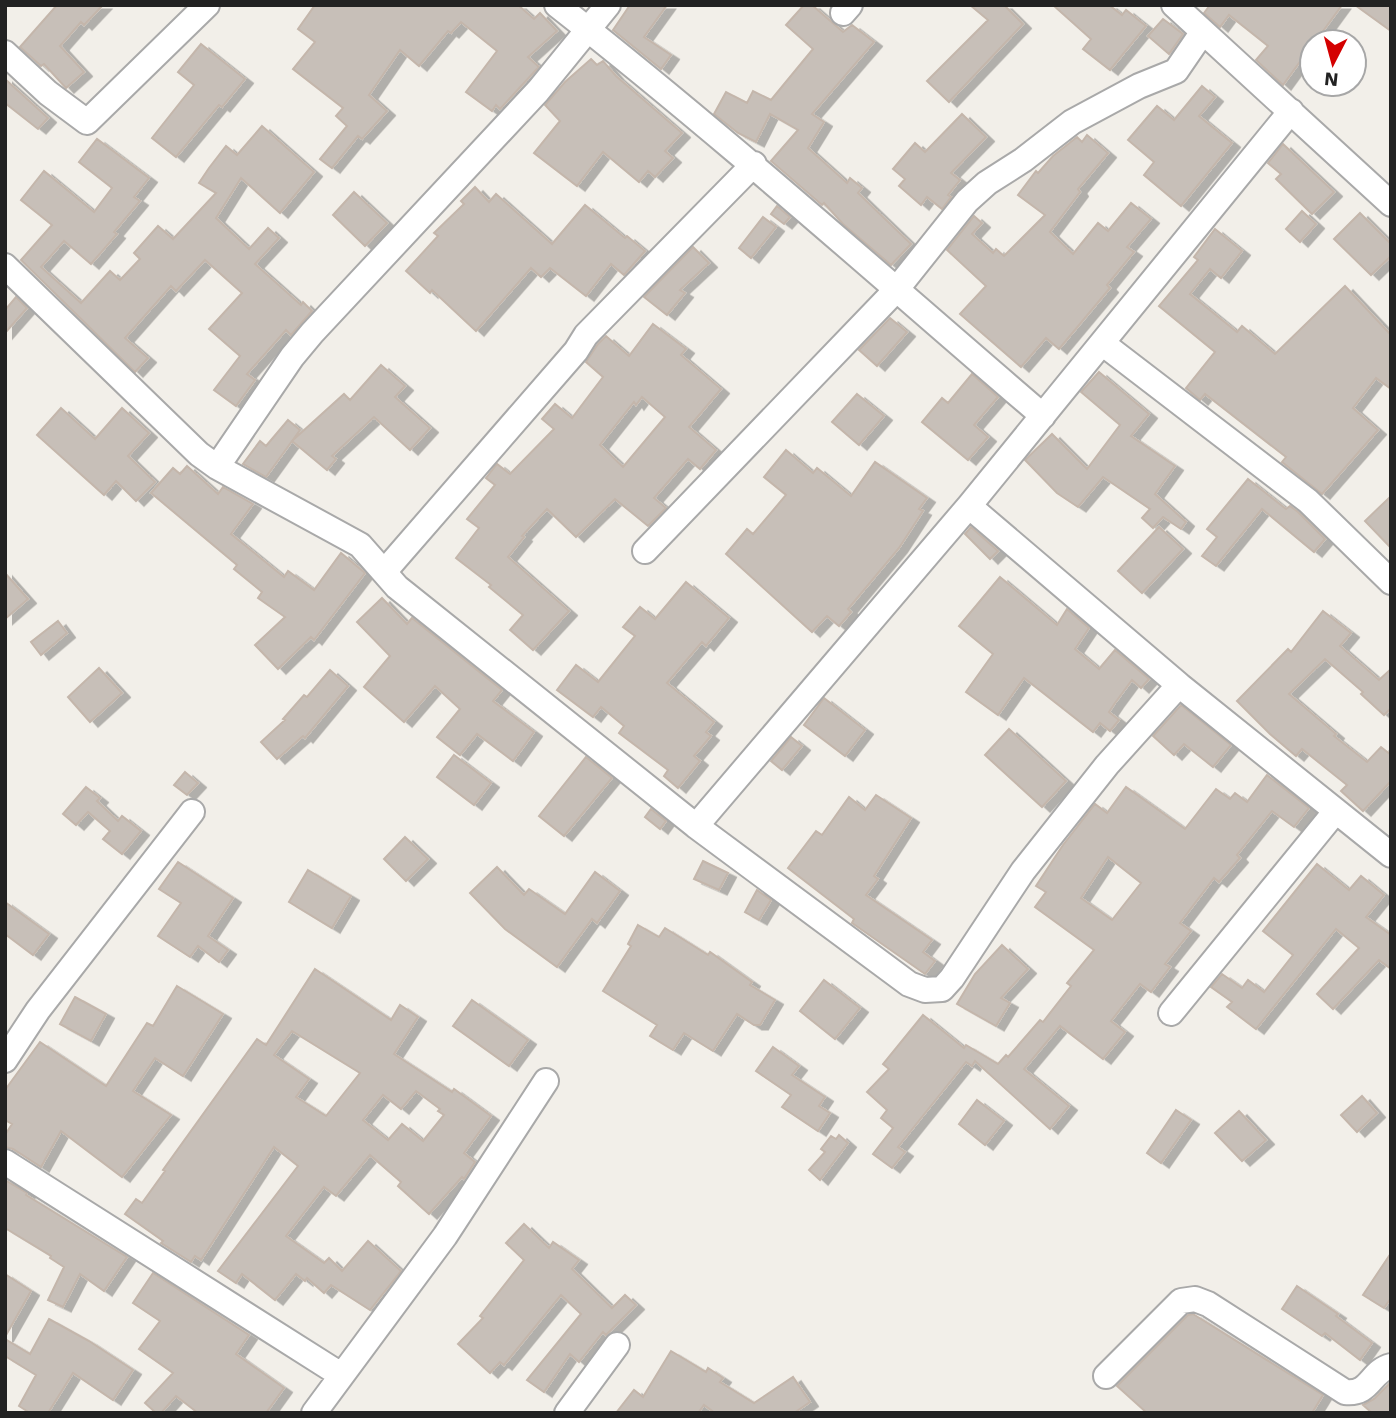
<svg xmlns="http://www.w3.org/2000/svg" width="1396" height="1418" font-family="'Work Sans',sans-serif">
<style>
.building{fill:#c7bfb8;stroke:#c4b6ab;stroke-width:2;fill-rule:evenodd;filter:url(#shadow)}
.lines{fill:none;stroke-linecap:round;stroke-linejoin:round}
.minor-casing{stroke:#a9a9a9;stroke-width:28}
.minor{stroke:#fff;stroke-width:24}
</style>
<defs>
<filter id="shadow"><feDropShadow dx="8" dy="4.5" stdDeviation="0" flood-color="#0004"/></filter>
</defs>
<rect width="100%" height="100%" fill="#f2efe9"/>
<path class="building" d="M57,5H103L84,25L81,22L60,46L84,72L66,88L44,64L41,66L20,47Z
M315,5H518L534,19L540,13L557,31L528,57L539,67L535,71L500,109L496,105L492,111L466,92L497,51L461,22L451,33L448,31L419,66L400,50L369,95L387,111L362,139L358,136L332,168L320,159L347,126L336,116L343,108L293,69L315,42L298,29Z
M630,5H667L644,37L671,55L661,69L613,30Z
M804,5H812L843,32L852,25L874,42L812,114L824,122L808,148L847,183L850,178L862,188L858,193L911,244L891,265L843,224L824,203L822,205L771,161L798,130L770,114L756,142L738,133L714,114L726,92L747,103L753,91L771,100L813,49L786,25Z
M970,5H1004L1023,24L949,102L927,81L988,20Z
M1053,5H1109L1122,15L1126,10L1146,26L1110,70L1083,49L1091,39Z
M1210,5H1342L1315,42H1312V45L1283,85L1256,60L1268,46L1229,15L1220,27L1204,13Z
M1355,5H1391V31Z
M1163,19L1183,34L1169,54L1148,36Z
M201,44L245,79L222,107L219,105L176,157L152,138L194,85L178,72Z
M591,59L597,65L603,61L616,76L682,133L665,151L673,158L655,177L648,171L639,182L603,152L577,186L534,153L560,121L545,105L565,82Z
M5,79L48,118L38,129L5,103Z
M1202,86L1215,97L1199,116L1232,143L1181,206L1144,175L1154,162L1128,140L1157,106L1174,120Z
M962,114L986,137L951,173L960,180L948,195L951,197L942,209L927,197L921,205L899,186L905,179L893,169L915,143L925,152Z
M262,126L314,172L280,213L241,178L216,218L249,249L268,228L279,238L255,264L301,305L303,302L312,311L291,335L286,330L247,374L255,380L236,406L214,390L240,356L209,329L242,293L205,260L176,291L171,286L125,338L148,358L135,372L21,260L52,225L21,200L44,171L94,212L112,188L79,162L97,139L149,178L134,197L140,201L114,232L117,234L91,264L64,241L41,267L81,303L110,271L120,280L140,259L134,253L158,226L173,239L216,193L199,183L209,168L226,146L237,155Z
M1087,135L1108,153L1078,189L1080,192L1050,232L1073,254L1098,223L1108,231L1131,203L1151,219L1127,247L1134,252L1107,285L1110,288L1059,349L1046,338L1021,367L960,314L986,286L947,250L974,216L982,223L972,234L993,253L996,249L1004,256L1045,215L1018,195L1036,171L1038,173L1053,156L1077,137L1082,142Z
M1283,144L1334,192L1312,214L1276,179L1281,174L1268,163Z
M475,187L489,202L496,194L552,244L585,205L625,238L627,236L645,251L624,275L611,264L586,296L550,268L541,277L531,268L476,331L432,290L430,293L406,271L438,236L434,233L464,204L461,201Z
M354,192L387,223L365,246L333,215Z
M777,206L790,217L784,224L771,214Z
M1302,211L1316,224L1300,242L1286,229Z
M1360,213L1391,244V256L1371,275L1334,239Z
M763,217L776,227L751,258L739,248Z
M1215,229L1242,251L1221,278L1210,269L1190,294L1237,332L1242,326L1275,354L1345,286L1391,335V389L1376,378L1353,408L1378,430L1322,494L1282,462L1286,457L1205,394L1200,400L1186,388L1215,352L1159,306L1198,260L1194,257Z
M693,247L709,263L680,290L685,293L667,315L644,297Z
M16,297L27,308L5,333V310Z
M890,318L907,332L877,366L859,350Z
M653,324L686,349L681,355L721,389L689,427L716,450L700,469L688,459L654,498L666,508L648,526L615,499L576,537L547,509L522,536L524,537L508,557L569,611L533,650L510,630L523,615L489,587L491,585L456,558L479,528L467,519L495,485L486,478L497,464L510,474L554,429L542,419L555,404L572,418L603,377L586,362L598,344L606,336L629,356ZM642,397L665,417L623,467L600,445L634,402L636,405Z
M381,365L405,386L395,397L430,428L410,450L374,417L332,456L336,459L327,470L292,441L344,394L350,400Z
M1099,372L1149,414L1131,436L1175,466L1155,494L1186,522L1181,529L1163,517L1153,528L1142,518L1150,509L1103,477L1078,507L1057,493L1025,460L1052,434L1087,469L1120,425L1081,392Z
M972,374L998,397L974,425L988,437L968,460L922,422L942,398L948,403Z
M857,394L884,416L859,445L832,422Z
M61,408L95,439L122,408L149,433L128,456L155,482L136,501L116,481L104,495L37,435Z
M288,420L300,430L266,477L243,464L260,441L266,446Z
M786,450L813,473L817,468L851,496L875,462L927,498L919,509L923,511L899,548L848,609L851,612L839,626L827,616L812,632L726,554L747,529L753,534L786,495L764,477Z
M187,466L218,494L223,487L253,504L231,534L284,577L288,571L314,590L341,553L365,573L314,640L311,637L278,669L255,645L285,617L258,598L262,592L234,569L237,565L151,493L173,468L180,474Z
M1248,479L1286,509L1290,506L1298,512L1325,539L1314,552L1262,509L1216,566L1202,556L1217,537L1207,529Z
M1391,496V548L1365,521Z
M971,527L998,551L990,559L965,534Z
M1159,527L1183,549L1142,593L1118,571Z
M5,573L28,599L5,619Z
M1000,577L1057,625L1067,609L1089,628L1075,649L1099,669L1115,650L1149,679L1141,688L1132,680L1115,703L1109,712L1119,720L1110,731L1100,723L1093,732L1024,678L998,715L966,692L993,654L959,626Z
M686,582L729,618L706,646L702,642L667,683L714,722L706,732L711,736L694,756L700,761L678,788L664,776L668,770L619,733L624,726L601,707L593,717L557,690L576,665L598,682L635,636L623,627L640,607L655,619Z
M382,598L407,624L412,618L502,690L493,701L534,732L513,761L477,734L460,755L437,737L460,709L435,686L404,722L364,687L390,656L357,622Z
M1323,611L1351,633L1340,646L1379,680L1391,669V708L1384,715L1361,694L1363,692L1325,659L1289,694L1336,734L1334,736L1367,762L1381,747L1391,755V781L1363,811L1341,791L1347,785L1302,749L1296,756L1270,734L1237,701L1288,649L1291,652Z
M58,621L67,633L41,655L31,642Z
M99,668L122,693L90,722L68,697Z
M330,670L348,686L305,738L303,736L277,759L261,742L285,720L283,719L304,695L307,697Z
M824,698L865,730L845,756L804,725Z
M1181,705L1231,745L1213,767L1184,744L1174,755L1153,736Z
M1009,729L1066,781L1042,807L985,755Z
M791,737L802,746L782,770L771,761Z
M454,755L491,783L474,805L437,777Z
M586,757L612,778L564,836L539,816Z
M185,772L198,783L187,795L174,785Z
M1267,775L1309,808L1294,827L1272,811L1237,855L1240,858L1219,882L1214,878L1180,923L1191,931L1165,964L1170,967L1151,992L1140,984L1111,1021L1125,1032L1103,1059L1060,1026L1024,1069L1069,1106L1050,1129L975,1061L972,1066L966,1062L898,1147L905,1152L892,1168L873,1154L893,1128L881,1118L887,1110L867,1092L889,1069L883,1064L923,1015L964,1048L966,1045L998,1064L1006,1055L1008,1057L1040,1020L1043,1022L1071,986L1067,983L1094,950L1035,907L1046,892L1036,886L1063,845L1095,804L1107,813L1126,787L1185,829L1216,789L1230,799L1235,793L1247,802ZM1108,857L1141,883L1112,920L1081,898Z
M86,787L100,798L97,801L118,821L122,816L141,831L122,854L103,839L110,831L88,812L76,825L63,814Z
M876,795L911,818L874,876L878,879L866,895L932,940L923,952L935,961L925,974L852,923L854,919L788,868L816,831L822,835L849,797L865,810Z
M651,809L666,821L660,829L645,817Z
M405,837L428,859L406,881L384,859Z
M703,861L728,873L719,890L694,879Z
M178,862L233,898L208,936L228,950L219,962L198,946L190,957L158,936L181,903L159,889Z
M1317,864L1349,890L1361,876L1384,895L1366,917L1391,935V969L1379,960L1333,1009L1317,994L1359,948L1336,929L1256,1029L1227,1007L1232,1002L1211,987L1222,974L1242,988L1248,980L1264,992L1293,955L1263,931Z
M497,867L524,895L529,889L565,914L595,872L620,891L597,923L592,919L557,967L505,929L470,893Z
M308,870L351,896L332,928L289,902Z
M757,890L771,900L759,920L745,912Z
M5,902L49,934L33,955L5,934Z
M638,925L659,937L665,928L708,955L710,952L752,982L750,985L775,1000L760,1025H754L737,1014L713,1051L684,1033L673,1050L650,1036L657,1025L603,991L631,946L628,944Z
M1002,945L1028,969L1001,998L1010,1003L996,1026L957,1004L975,974Z
M315,969L391,1020L400,1005L418,1017L394,1054L452,1092L454,1089L491,1116L464,1153L475,1162L464,1179L462,1177L429,1214L398,1186L401,1182L370,1155L336,1196L324,1187L286,1236L324,1263L329,1258L342,1271L368,1241L401,1271L370,1310L331,1285L324,1293L307,1278L305,1281L296,1274L275,1300L242,1274L236,1283L218,1271L298,1166L274,1147L201,1260L195,1256L191,1262L161,1243L163,1241L125,1214L136,1199L142,1203L165,1171L163,1170L257,1039L266,1045ZM292,1031L360,1073L326,1116L296,1097L309,1079L274,1055ZM416,1091L440,1109L438,1111L444,1115L423,1141L402,1124L388,1140L363,1120L383,1095L401,1109Z
M824,980L860,1008L835,1039L800,1011Z
M177,986L223,1014L183,1076L155,1058L133,1091L171,1115L122,1177L61,1131L41,1167L13,1149L5,1147V1135L12,1124L5,1120V1090L40,1042L106,1086L147,1023L153,1026Z
M75,997L106,1014L91,1041L60,1024Z
M472,1000L528,1040L509,1066L453,1026Z
M773,1047L799,1066L792,1075L825,1097L819,1106L830,1113L818,1131L782,1107L791,1095L756,1071Z
M1362,1096L1377,1113L1357,1132L1341,1115Z
M977,1100L1004,1121L985,1145L959,1124Z
M1176,1110L1191,1120L1161,1163L1147,1153Z
M1239,1111L1266,1140L1242,1161L1215,1133Z
M839,1135L848,1143L820,1180L809,1170L825,1152L821,1149L831,1136L836,1139Z
M5,1180L27,1193L26,1195L127,1257L104,1291L80,1274L63,1307L48,1300L64,1267L50,1258L51,1256L5,1228Z
M524,1224L549,1248L553,1242L579,1260L572,1269L612,1308L625,1295L636,1305L606,1335L603,1332L579,1362L570,1354L544,1392L527,1380L581,1314L561,1295L504,1365L500,1362L490,1373L458,1344L483,1318L480,1316L524,1260L506,1243Z
M1391,1253V1298L1384,1308L1363,1295Z
M153,1273L249,1335L236,1354L284,1388L266,1413H198L176,1396L161,1413H156L145,1403L173,1373L139,1349L160,1321L133,1303Z
M5,1274L31,1291L5,1337Z
M1297,1286L1338,1314L1336,1316L1372,1343L1360,1360L1325,1333L1322,1336L1282,1309Z
M1193,1314L1323,1395L1312,1413H1147L1117,1386L1188,1315Z
M49,1319L89,1341L133,1370L113,1400L73,1373L48,1413H30L19,1406L36,1375L5,1356V1339L30,1354Z
M671,1351L706,1372L708,1368L723,1378L720,1382L754,1403L793,1377L810,1402L794,1413H715L704,1405L698,1413H616L634,1390L643,1397Z
M1391,1382V1413H1372L1363,1405L1374,1399Z"/>
<g class="lines">
<defs>
<path id="minor" d="M557,5C724,136 882,278 1043,416
M1174,5L1391,204
M843,13L850,5
M5,53L48,93L87,122L207,5
M5,266L199,454L217,467L360,545L397,587L696,826L909,984L925,990L942,989L952,978L1023,871L1107,765L1179,685
M1102,343L1308,501L1391,582
M217,467L292,357L312,333L538,91L608,5
M969,506L1179,685L1391,855
M645,551L896,290L967,201L987,183L1023,160L1072,122L1139,86L1176,71L1202,33
M384,572L576,351L586,335L754,164
M696,826L969,506L1291,111
M1171,1013L1335,812
M5,1060L38,1010L192,812
M5,1162L341,1375
M1106,1376L1181,1301L1195,1299L1208,1304L1345,1392C1371,1395 1370,1371 1391,1366
M314,1413L445,1236L546,1081
M567,1413L617,1345"/>
</defs>
<use href="#minor" class="minor-casing"/>
<use href="#minor" class="minor"/>
</g>
<rect width="1396" height="1418" fill="none" stroke="#222222" stroke-width="14"/>
<g transform="translate(1333 63) rotate(186)"><circle r="33" fill="#ffffff" stroke="#a7a7a7" stroke-width="2"/>
<path d="M0-5L12 26L0 18L-12 26Z" fill="#d40000"/>
<text y="-10" font-size="19" font-weight="bold" text-anchor="middle" fill="#222222">N</text>
</g>
</svg>
